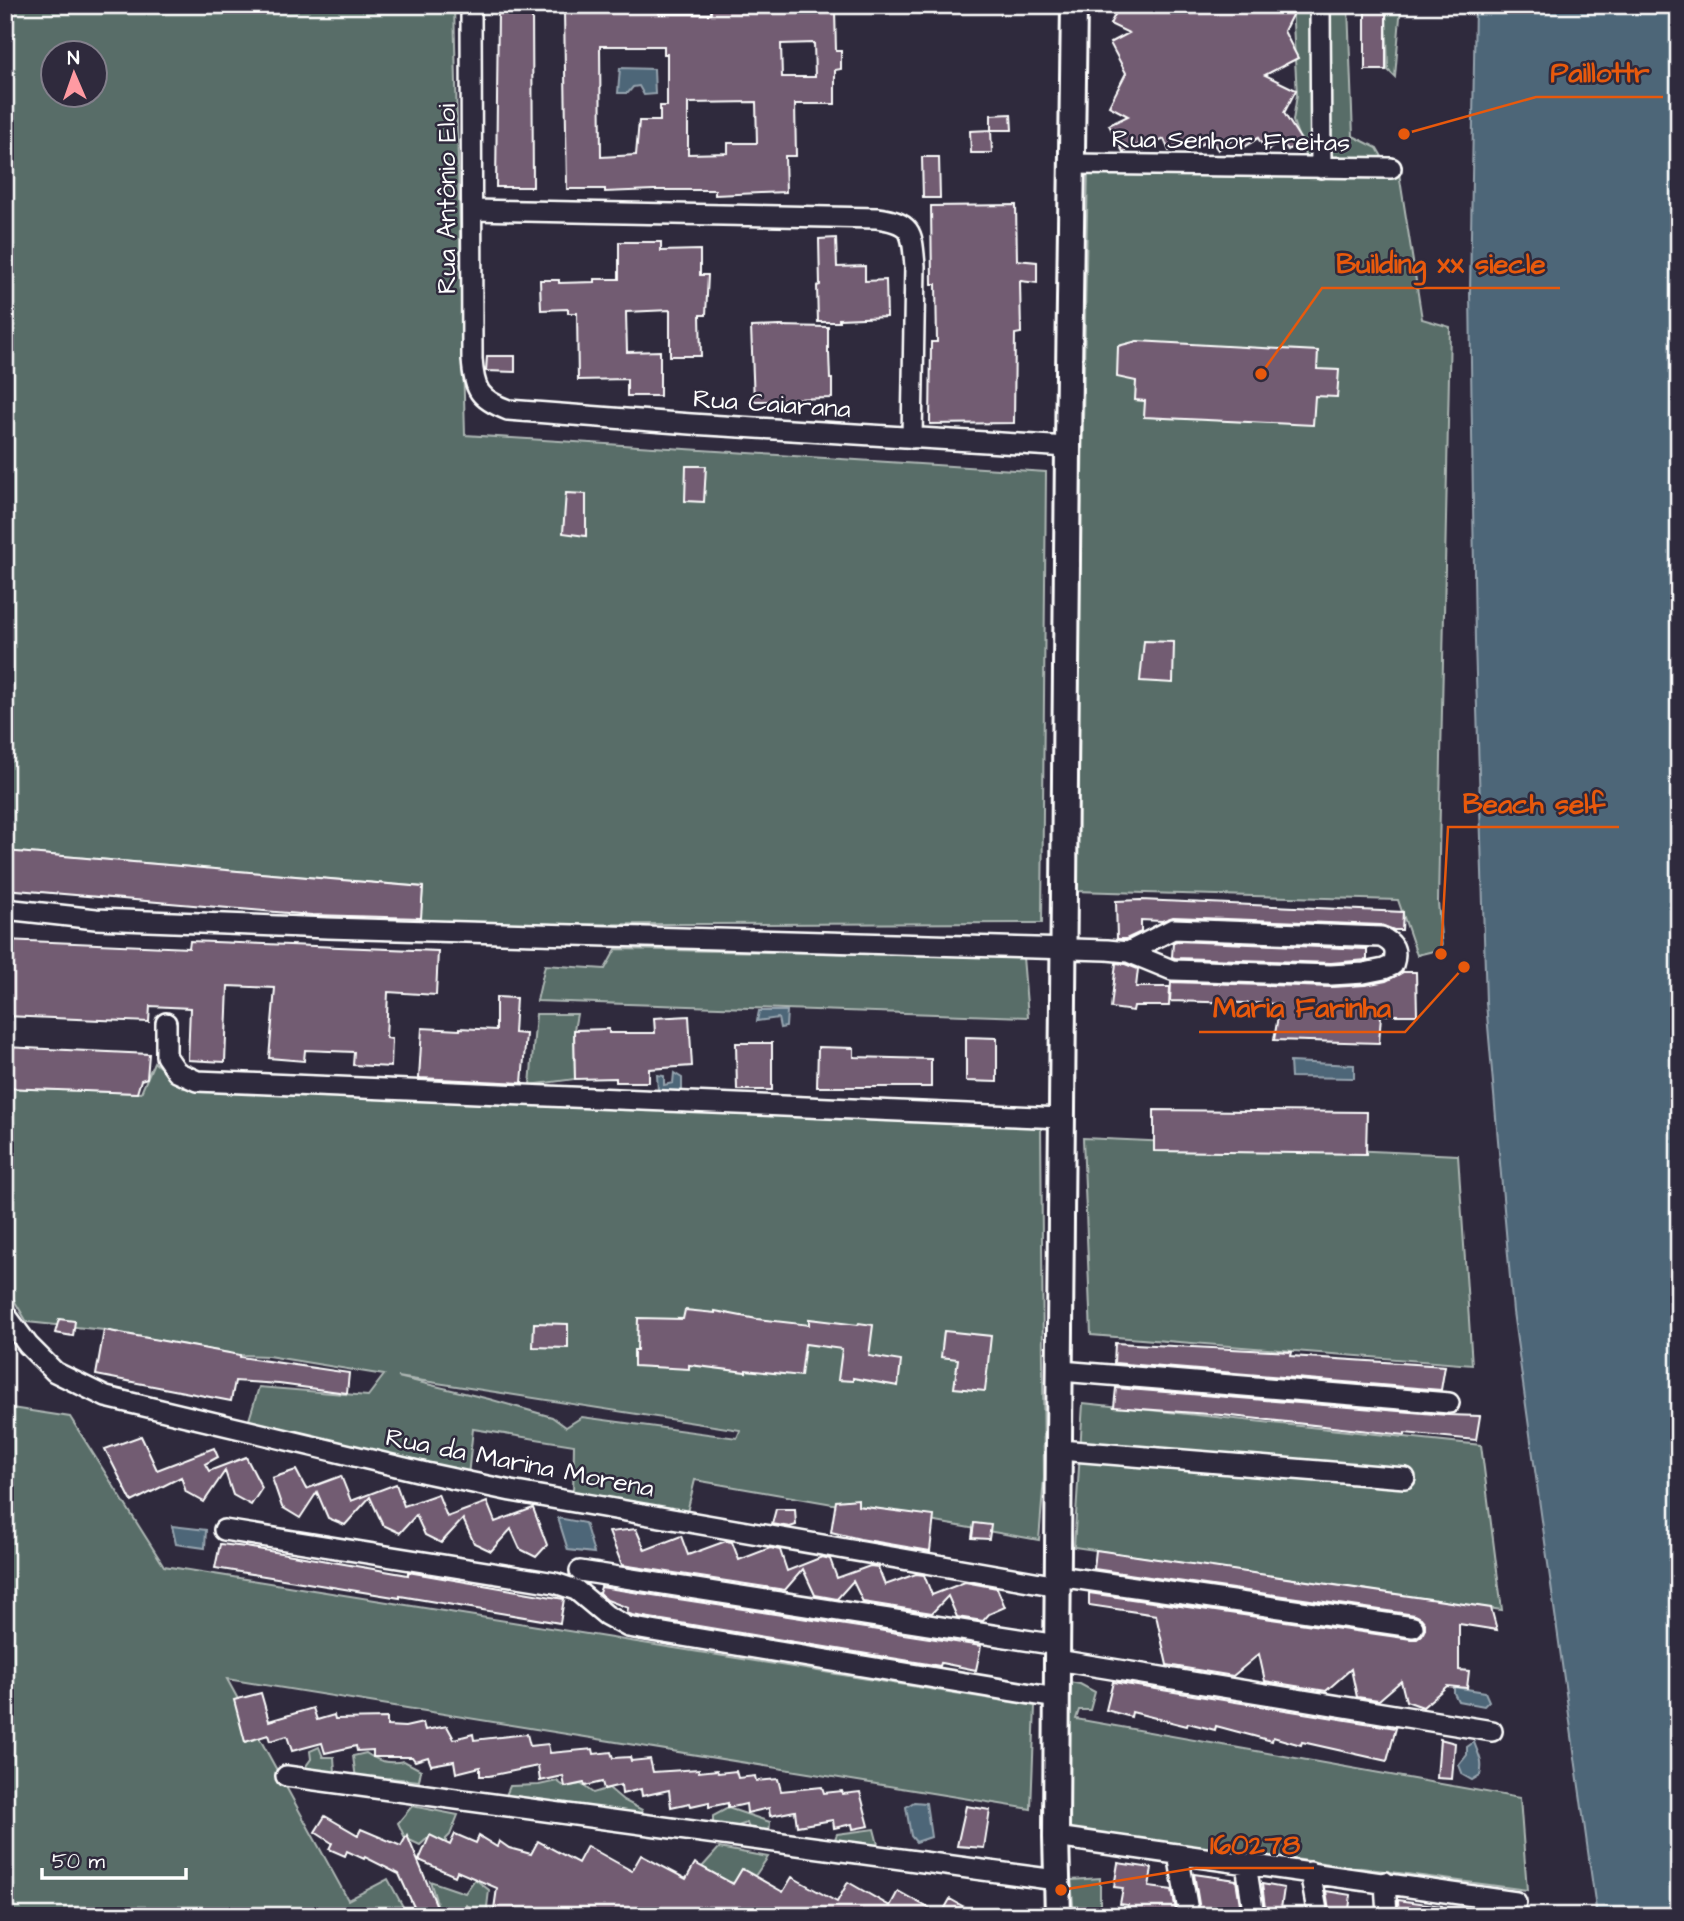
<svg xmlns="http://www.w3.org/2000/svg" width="1684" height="1921" font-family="'Architects Daughter',sans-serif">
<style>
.green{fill:#596d67;stroke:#acb6b3;stroke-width:2;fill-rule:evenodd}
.water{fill:#4e6678;stroke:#95a3ae;stroke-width:2}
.building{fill:#725c72;stroke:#fff;stroke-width:2;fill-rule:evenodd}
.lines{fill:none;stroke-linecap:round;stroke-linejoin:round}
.minor-casing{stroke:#fff;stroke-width:24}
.major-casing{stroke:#fff;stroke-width:30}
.minor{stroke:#2f2a3d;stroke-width:19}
.major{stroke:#2f2a3d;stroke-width:24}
.labels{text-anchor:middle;stroke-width:5;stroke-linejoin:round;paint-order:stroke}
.street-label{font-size:26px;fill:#fff;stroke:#2f2a3d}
.leader{fill:none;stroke:#e8590c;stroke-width:2.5}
.callout-dot{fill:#e8590c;stroke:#2f2a3d;stroke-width:2.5}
.callout-label{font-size:28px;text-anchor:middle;font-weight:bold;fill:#e8590c;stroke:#2f2a3d;stroke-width:5;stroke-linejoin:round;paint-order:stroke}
</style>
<rect width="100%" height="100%" fill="#2f2a3d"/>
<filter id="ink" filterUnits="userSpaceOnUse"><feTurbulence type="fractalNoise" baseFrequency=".0143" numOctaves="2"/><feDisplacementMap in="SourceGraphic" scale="14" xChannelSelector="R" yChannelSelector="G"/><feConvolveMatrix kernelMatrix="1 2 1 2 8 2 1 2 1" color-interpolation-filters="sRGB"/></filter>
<g filter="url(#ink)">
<path class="green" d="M13,5H454L465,435L1046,472L1042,923L420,925L423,887L5,851V255ZM52,52H94V94H52Z
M1292,5H1351L1348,6L1353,136L1377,148L1384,160L1308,164L1293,121L1297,95Z
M1386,5H1401L1395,77L1388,70Z
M1088,164L1399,173L1422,319L1450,327L1438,902L1442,949L1417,955L1398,900L1074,891Z
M616,949L1023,957L1028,1017L537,1001L545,965L605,969Z
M536,1014H577L574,1030L575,1079L530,1085Z
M154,1062L183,1088L529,1095L1041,1123L1044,1478L1039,1540L695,1480L686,1516L573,1495L574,1445L473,1429L468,1476L248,1423L259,1387L368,1396L384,1375L268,1356L240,1355L104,1330L27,1322L5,1285V1088L141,1093ZM398,1377L740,1430V1431L737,1438L582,1417L566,1427L552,1417L489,1399Z
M1083,1138L1458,1155L1472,1365L1091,1335Z
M1083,1403L1481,1445L1502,1610L1074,1547Z
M5,1407L70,1417L164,1566L1035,1706L1031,1809L227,1679L348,1900L388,1879L408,1916H5Z
M1064,1681L1080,1684L1095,1692L1090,1710H1079L1076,1719L1520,1798L1527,1890L1067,1829Z
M319,1747L323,1757H334L335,1772L327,1778L308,1775L306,1766L311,1759L310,1751Z
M366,1753C379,1762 390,1764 404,1761L421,1770L419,1781L391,1778L375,1782L356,1779L353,1756Z
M557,1781L565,1787L581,1784L593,1793L609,1788L623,1800L642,1810L645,1819L504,1800L510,1786L539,1785Z
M412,1806L458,1815L450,1835L446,1839V1843L430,1836L420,1845L405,1838L398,1823Z
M728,1808L770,1822L769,1836L751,1834L747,1823L738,1826L730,1831L713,1828V1816Z
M874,1829L880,1852L832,1846L837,1834Z
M719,1848L768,1857L755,1876L742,1869L734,1883L729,1882L702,1867Z
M1100,1878V1916H1074L1071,1880Z
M475,1879L489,1890L486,1916H469L470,1907L466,1905L456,1916H441L430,1881L465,1893Z"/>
<path class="water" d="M1475,5H1679V1916H1597L1513,1312L1486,1003L1475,642L1470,292Z
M620,68L654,69L655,94L644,95L639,86L633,87L628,93H618Z
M759,1011H787L786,1027L780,1028L778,1018L757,1021Z
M1290,1062L1354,1065V1078L1291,1077Z
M674,1073L682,1078V1092L658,1091L657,1075L664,1076V1085L673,1083Z
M558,1518L585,1523L594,1553L568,1550Z
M172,1526L206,1530L205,1548L176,1544Z
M1454,1687L1485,1692L1489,1701L1484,1706L1458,1701L1454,1693Z
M1474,1742C1478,1754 1484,1762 1480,1775L1472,1780L1463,1775L1459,1765L1467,1755V1747Z
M914,1802L926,1803L931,1837L916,1842L911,1836L906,1807Z"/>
<path class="building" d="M1120,5H1297L1284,31L1298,58L1265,75L1296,90L1284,113L1301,140L1288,150L1282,141L1266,151L1258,138L1242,149L1235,138L1218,150L1211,140L1191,149L1188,142L1169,151L1164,139L1144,149L1142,143L1123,152L1109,125L1128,116L1109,106L1126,73L1110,43L1129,33L1110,24Z
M1365,5H1386V70H1365Z
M747,6V8L780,7V11L835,10L836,51H841V69L835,70V104H795L796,156H785L786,192L715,195V190H654L605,192V189H567L564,11L659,9V14H711V7ZM814,43L815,77H782L781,44ZM600,46H664V54H667V106H660V121H639L636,155L601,157ZM756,102L757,143H728V153L688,154V103Z
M498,10H532L533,187H496Z
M1011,114L1012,130H991V115Z
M991,130L992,153H971L970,131Z
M922,157H939L940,198H923Z
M1016,205L1017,260L1037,262V283L1020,281L1021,333L1015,334L1014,423L930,424L931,342H937L936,284H932L931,206Z
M836,238L837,267L865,266V281L886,280L887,317L839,319V322H818L817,286L820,285L819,239Z
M619,242H661V251L700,250V275H708L706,315H700L701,356H670V310L626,312L627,352L660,351V396H627V379L578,380L577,313H568V309L541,310L540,280H559V283L595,282V279H619Z
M780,326L828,327V353H829L830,379H832V398L784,399V401H754L751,327Z
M1137,341L1318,351L1317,369L1339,370L1337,397L1315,396L1313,425L1144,417L1145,401L1135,400L1136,381L1117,377L1118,346Z
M487,356H515V372L486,371Z
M686,466H706L704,502L685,501Z
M566,493L586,494V536L563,533Z
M1144,641L1174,642L1173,683L1140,681Z
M5,851L423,887L421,918L312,915L5,889Z
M1141,900L1403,912L1402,930H1394L1381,925L1173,917L1162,921L1141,920V932L1126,939H1117L1116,901Z
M5,940L189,948L190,941L438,951L436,995L388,992L386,1038L392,1039L391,1067L353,1065L354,1052L305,1050L304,1061L269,1058L275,988L228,986L225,1062L188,1060L190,1008L150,1006L149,1022L5,1016Z
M1176,941L1367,949V960L1331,963L1175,958L1172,957L1173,943Z
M1116,963L1125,964L1138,969L1136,987H1170L1169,1006H1134L1133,1011L1111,1008Z
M1403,972H1416L1417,1015H1381L1379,1043L1274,1040L1280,1004L1170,1001L1171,982L1332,987L1365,985L1386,981Z
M496,997L516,998L514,1033L526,1034L522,1083L419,1078L422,1028L460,1030V1028L496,1030Z
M689,1016L692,1066L649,1069V1082H616V1078L575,1079L574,1030L609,1029V1033H655L654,1018Z
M966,1037L997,1038V1082L966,1081Z
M736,1043H772V1090H737Z
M5,1047L149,1054L147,1078L141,1080L137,1093L5,1088Z
M818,1047L854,1048V1057L931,1059V1087H817Z
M1154,1110L1367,1112L1366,1154L1154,1151Z
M685,1310L715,1313V1311L757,1319L809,1325V1319L858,1325L859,1323L873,1325L869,1356L901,1361L898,1386L853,1378V1381L838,1380L842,1349L805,1344L801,1376L746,1370V1372L689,1365V1369L634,1366V1350H637L638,1318L683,1319Z
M59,1319L75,1321L73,1336L55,1333Z
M534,1323L568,1324V1348L533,1347Z
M104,1330L240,1355V1357L349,1373L347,1393L279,1384L235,1381L231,1401L96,1375Z
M944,1331L991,1336L985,1391L954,1388L958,1359L941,1357Z
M1115,1343L1292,1352L1291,1356L1445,1366L1441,1390L1114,1363Z
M1116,1388L1448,1415L1480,1416L1476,1440L1405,1433V1435L1222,1415L1114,1407Z
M141,1436L157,1470L214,1448L218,1457L205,1464L209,1471L246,1457L262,1488L251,1505L233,1495L225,1471L204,1502L186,1492L181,1477L132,1502L105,1449Z
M296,1470L306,1489L341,1476L351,1501L396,1484L404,1506L438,1494L447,1517L487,1502L495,1522L533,1508L547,1545L536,1557L520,1549L511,1529L491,1551L474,1543L463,1519L441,1543L425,1535L416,1515L400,1533L383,1525L370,1497L345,1525L328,1518L317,1492L300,1518L282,1507L272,1478Z
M858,1499V1506L934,1516L930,1551L860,1539L831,1532L836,1501Z
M776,1509H795L796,1525L790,1527L772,1524Z
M974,1523L991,1525L989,1539L972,1538Z
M636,1529L645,1550L681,1536L688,1555L726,1541L732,1542L739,1560L770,1548L780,1550L787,1571L822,1557L830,1559L837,1578L870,1566L878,1567L885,1585L916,1574L924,1575L932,1595L965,1582L997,1588L1005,1607L989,1614L983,1621L957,1617L948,1596L932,1613L863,1602L853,1581L837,1599L815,1595L803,1569L785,1590L622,1565L609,1532Z
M220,1544L246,1547L408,1575V1572L564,1599L560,1623L400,1596V1598L215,1568Z
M1096,1550L1491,1608L1497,1630L1459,1624V1670L1469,1671L1467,1688L1447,1686L1423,1707L1406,1701L1401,1681L1379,1700L1357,1697L1351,1669L1326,1691L1265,1681L1259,1654L1233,1676L1167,1665L1156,1615L1089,1605V1593L1411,1639H1417L1422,1635L1425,1629V1623L1421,1618L1415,1615L1094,1569Z
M601,1587L981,1646L976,1670L941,1663L940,1666L632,1615L627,1613L628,1608L607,1600L599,1593Z
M1113,1682L1396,1728L1387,1761L1302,1742L1301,1745L1273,1737L1272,1741L1216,1726L1215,1730L1188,1723L1187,1726L1132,1712L1131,1717L1106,1710Z
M261,1693L269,1721L313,1708L317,1720L334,1715L335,1719L387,1718V1726L405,1727L423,1723L425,1730L447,1726L454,1739L473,1734L474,1740L527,1734L530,1746L548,1744L550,1753L593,1749L594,1754L611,1752L613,1758L630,1757L631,1761L650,1759L653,1772L699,1769V1772L717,1770L718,1773L736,1771L738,1778L755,1776L756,1781L778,1779L781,1791L822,1787L824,1793L842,1791L843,1794L860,1792L869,1826L853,1829L852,1824L834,1828L833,1820L797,1826L795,1811L770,1816L769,1808L747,1813L746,1804L728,1808V1803L709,1807V1802L691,1806L690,1803L671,1807L669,1790L642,1796L641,1789L622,1794L621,1785L604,1789L602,1782L585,1786L584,1783L565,1787L563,1776L540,1781L538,1766L489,1776H480V1767L456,1773L454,1761L431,1765L428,1757L415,1761L412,1757H373V1750L357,1751L356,1746L325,1753L322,1743L292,1751L287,1736L270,1741L268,1735L245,1742L234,1700Z
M1440,1739L1455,1743L1452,1779L1437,1778Z
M966,1806L990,1810L984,1848L957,1846Z
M325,1816L358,1835L361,1829L401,1846L407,1835L441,1916H418L399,1874L365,1857L364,1859L347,1851L345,1856L329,1849L332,1843L315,1832Z
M455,1834L476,1843L479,1836L497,1847L499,1841L509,1848L531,1854L538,1841L578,1863L587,1846L632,1871L641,1855L686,1879L695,1863L733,1884L742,1869L783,1892L792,1877L837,1902L848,1882L890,1906L898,1891L941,1915L950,1899L980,1916H493L497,1888L457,1871L455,1876L419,1860L430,1835L450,1845Z
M1118,1863L1152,1868L1149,1887L1172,1890L1177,1916H1126L1128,1905L1120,1904L1123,1888L1114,1887Z
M1194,1874L1236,1880L1242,1916H1201Z
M1262,1884L1284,1888L1280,1916H1266Z
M1326,1891L1351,1895L1348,1916H1330Z
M1398,1900L1442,1906L1441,1916H1399Z"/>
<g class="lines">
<defs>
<path id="minor" d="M471,5L472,359C474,390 479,399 508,410L691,424L1068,447
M1320,5L1321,168
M1071,164L1391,168
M473,210L877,218C913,223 912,232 915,266L912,438
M5,909L96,919L327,928L1107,950L1128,952L1172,970L1331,975L1364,973L1384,969L1393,965C1398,950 1394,943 1381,937L1173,929L1128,952
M166,1023V1056L177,1072L197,1081L1062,1118
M5,1314L28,1345L55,1372L106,1397L426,1473L511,1491L1058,1586
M1061,1371L1449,1403
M1060,1450L1405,1478
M224,1530L555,1583L576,1590L606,1615L628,1627L1056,1698
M580,1571L1057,1645
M1058,1576L1413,1627
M1057,1660L1492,1731
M286,1776L1056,1880
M1056,1837L1516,1902
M1178,1854L1189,1916
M1246,1864L1254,1916
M1310,1872L1318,1916
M1385,1882L1387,1916"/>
<path id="major" d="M1058,1916L1056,1837L1057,1660L1068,447L1074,5"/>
</defs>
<use href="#minor" class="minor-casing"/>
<use href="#major" class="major-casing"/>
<use href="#minor" class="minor"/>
<use href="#major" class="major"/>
</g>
</g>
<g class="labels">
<g class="street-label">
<text transform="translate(1231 140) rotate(1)" y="9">Rua Senhor Freitas</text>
<text transform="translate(446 199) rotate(-90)" y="9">Rua Antônio Eloi</text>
<text transform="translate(772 403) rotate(4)" y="9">Rua Caiarana</text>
<text transform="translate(520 1462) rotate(11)" y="9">Rua da Marina Morena</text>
</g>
</g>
<path class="leader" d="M1404 134L1536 97H1663M1261 374L1322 288H1560M1441 954L1448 827H1619M1464 967L1405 1032H1199M1061 1890L1196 1868H1314"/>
<g class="callout-dot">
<circle cx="1404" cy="134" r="7"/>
<circle cx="1261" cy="374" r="7"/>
<circle cx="1441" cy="954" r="7"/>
<circle cx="1464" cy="967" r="7"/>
<circle cx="1061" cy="1890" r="7"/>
</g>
<g class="callout-label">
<text x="1600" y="82">Paillottr</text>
<text x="1441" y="273">Building xx siecle</text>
<text x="1534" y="813">Beach self</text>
<text x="1302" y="1017">Maria Farinha</text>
<text x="1255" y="1854">160278</text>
</g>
<rect width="1684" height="1921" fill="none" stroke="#2f2a3d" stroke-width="28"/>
<rect x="14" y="14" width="1656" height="1893" fill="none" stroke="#fff" stroke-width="2.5" filter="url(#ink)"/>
<g transform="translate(74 74) rotate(358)"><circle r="33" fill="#2f2a3d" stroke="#827f8b" stroke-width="2"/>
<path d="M0-5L12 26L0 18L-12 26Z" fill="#ff9aa2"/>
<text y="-10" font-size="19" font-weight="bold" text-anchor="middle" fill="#ffffff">N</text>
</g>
<path d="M42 1868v10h144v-10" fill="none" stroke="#ffffff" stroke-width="3.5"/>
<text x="52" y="1868" font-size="21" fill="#ffffff" stroke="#2f2a3d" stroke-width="5" paint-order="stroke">50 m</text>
</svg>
